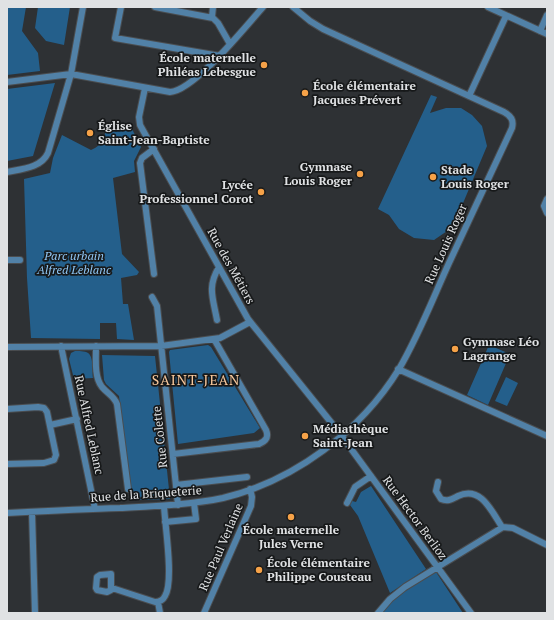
<svg xmlns="http://www.w3.org/2000/svg" width="554" height="620" font-family="'PT Serif',serif">
<style>
.green{fill:#245f8b}
.lines{fill:none;stroke-linecap:round;stroke-linejoin:round}
.street-casing{stroke:#4a4d50;stroke-width:8}
.street{stroke:#5181a7;stroke-width:6}
.poi-dot{fill:#f6a248;stroke:#17191a;stroke-width:1.5}
.labels{text-anchor:middle;stroke-width:3.5;stroke-linejoin:round;paint-order:stroke}
.poi-label{font-size:12px;font-weight:bold;fill:#e0e2e4;stroke:#17191a;text-anchor:start}
.street-label{font-size:12px;fill:#e0e2e4;stroke:#17191a}
.park-label{font-size:12px;font-style:italic;fill:#90c7f5;stroke:#17191a}
.quarter-label{font-size:14px;letter-spacing:1px;fill:#f9c99d;stroke:#17191a}
</style>
<rect width="100%" height="100%" fill="#2e3134"/>
<path class="green" d="M7,7H26L22,31L38,53L40,71L7,75Z
M38,7H70L64,45L46,41L35,28Z
M55,83L33,156L7,161V89Z
M431,95L437,97L430,113L446,108H461L472,115L482,126L487,146L453,227L434,240L414,238L399,229L389,215L378,209Z
M106,125L131,127L141,147L134,161L135,172L113,178L122,254L139,272L137,275L121,278L123,304H128L134,340L117,339L116,323H100V339L31,338L27,278L24,179L50,173L53,158L62,135L91,150C103,145 105,138 106,125Z
M208,345L211,347L260,428L254,433L178,444L169,352L170,350Z
M489,345L510,354L488,405L467,395Z
M75,351C78,351 85,351 88,353C94,357 92,372 93,378L74,379L69,359L71,353Z
M102,355L155,356L170,499L134,500L133,490L130,488L119,396L106,384L104,380Z
M506,377L518,383L507,406L495,401Z
M371,486L426,569L390,593L358,516L350,505L352,501L356,502L361,492Z
M436,572L463,613H382L395,598L411,587Z"/>
<g class="lines">
<defs>
<path id="street" d="M121,7L115,38L220,56
M155,7L213,18L218,23L230,44
M488,7L547,34
M212,17L213,7
M540,31L547,15
M7,82L71,74L170,92C194,91 246,26 263,7
M145,88L139,117L140,125L248,319L338,431L471,613
M469,96L506,16
M7,172C22,169 41,168 48,153L71,74L83,7
M547,199L544,206L547,213
M7,260H20
M154,274L140,163L142,158L154,149
M152,297L157,306L178,505
M217,320C213,298 207,287 219,267
M61,346L95,509
M96,346C96,359 94,377 102,387C108,394 114,396 117,404L128,489
M7,347L161,346L220,338L250,322
M398,369L547,436
M7,409L38,407L44,408L47,412L56,455L54,460L44,463L7,464
M50,425L77,419
M173,454L259,444C266,441 269,437 266,430L214,339
M438,482L436,491L441,499C448,502 452,499 458,496C481,485 492,512 502,527
M176,485L247,477
M347,503L355,487L371,476
M32,512L35,613
M7,513C45,511 83,509 120,508C155,506 189,505 223,498C294,481 361,431 399,369C419,335 433,298 449,263C470,218 491,173 512,128C514,120 511,116 504,112L323,29L310,21L293,7
M165,522L196,519L194,503
M111,574V590L107,592L97,590L96,588L97,577L100,575Z
M112,588L155,602C160,602 163,600 165,596C174,582 165,525 164,506
M158,602L160,613
M204,613L251,506L252,497L250,489
M378,613L390,599L405,587L503,527L513,528L547,545"/>
</defs>
<use href="#street" class="street-casing"/>
<use href="#street" class="street"/>
</g>
<g class="poi-dot">
<circle cx="264" cy="65" r="4"/>
<circle cx="305" cy="93" r="4"/>
<circle cx="90" cy="133" r="4"/>
<circle cx="360" cy="174" r="4"/>
<circle cx="433" cy="177" r="4"/>
<circle cx="261" cy="192" r="4"/>
<circle cx="455" cy="349" r="4"/>
<circle cx="305" cy="436" r="4"/>
<circle cx="291" cy="517" r="4"/>
<circle cx="259" cy="570" r="4"/>
</g>
<g class="labels">
<g class="poi-label">
<text x="256" y="62" text-anchor="end">École maternelle<tspan x="256" dy="14">Philéas Lebesgue</tspan></text>
<text x="313" y="90">École élémentaire<tspan x="313" dy="14">Jacques Prévert</tspan></text>
<text x="98" y="130">Église<tspan x="98" dy="14">Saint-Jean-Baptiste</tspan></text>
<text x="352" y="171" text-anchor="end">Gymnase<tspan x="352" dy="14">Louis Roger</tspan></text>
<text x="441" y="174">Stade<tspan x="441" dy="14">Louis Roger</tspan></text>
<text x="253" y="189" text-anchor="end">Lycée<tspan x="253" dy="14">Professionnel Corot</tspan></text>
<text x="463" y="346">Gymnase Léo<tspan x="463" dy="14">Lagrange</tspan></text>
<text x="313" y="433">Médiathèque<tspan x="313" dy="14">Saint-Jean</tspan></text>
<text x="291" y="534" text-anchor="middle">École maternelle<tspan x="291" dy="14">Jules Verne</tspan></text>
<text x="267" y="567">École élémentaire<tspan x="267" dy="14">Philippe Cousteau</tspan></text>
</g>
<g class="street-label">
<text transform="translate(446 244) rotate(-66)" y="4">Rue Louis Roger</text>
<text transform="translate(231 266) rotate(61)" y="4">Rue des Métiers</text>
<text transform="translate(89 425) rotate(78)" y="4">Rue Alfred Leblanc</text>
<text transform="translate(160 437) rotate(-96)" y="4">Rue Colette</text>
<text transform="translate(146 494) rotate(-4)" y="4">Rue de la Briqueterie</text>
<text transform="translate(415 518) rotate(54)" y="4">Rue Hector Berlioz</text>
<text transform="translate(221 547) rotate(-67)" y="4">Rue Paul Verlaine</text>
</g>
<g class="park-label">
<text x="74" y="260">Parc urbain<tspan x="74" dy="14">Alfred Leblanc</tspan></text>
</g>
<g class="quarter-label">
<text x="196" y="385">SAINT-JEAN</text>
</g>
</g>
<rect width="554" height="620" fill="none" stroke="#e0e2e4" stroke-width="16"/>
</svg>
